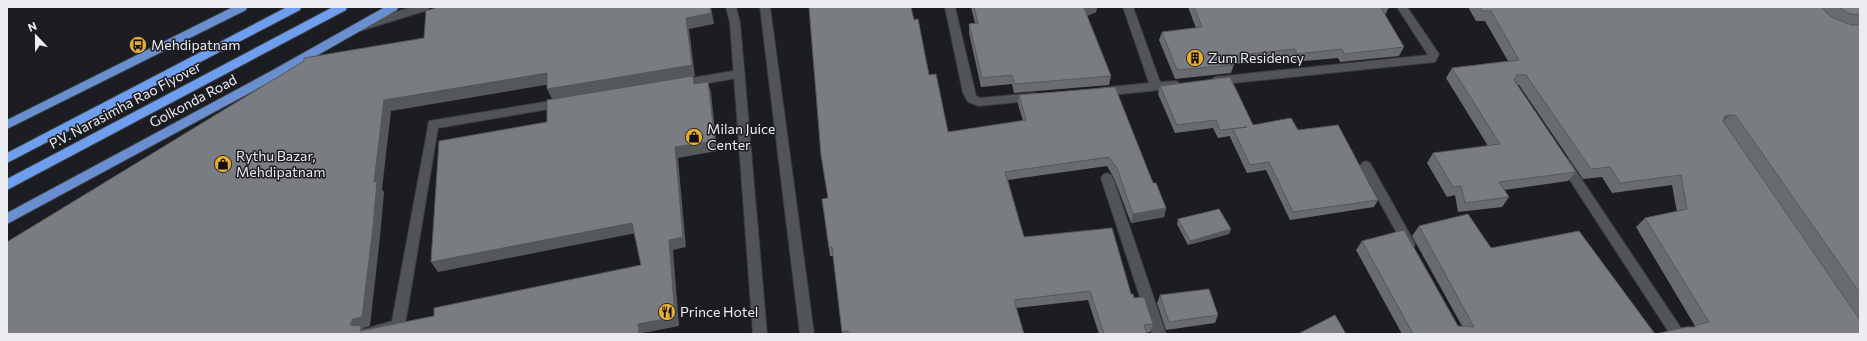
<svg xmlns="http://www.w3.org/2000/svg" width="1867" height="341" font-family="Commissioner,sans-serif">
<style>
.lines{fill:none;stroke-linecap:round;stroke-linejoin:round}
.minor-casing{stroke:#383a3d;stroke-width:2}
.tertiary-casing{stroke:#383a3d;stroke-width:2}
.trunk-casing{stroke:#383a3d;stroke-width:2}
.motorway-casing{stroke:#383a3d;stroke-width:2}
.minor{fill:#515459;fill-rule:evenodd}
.tertiary{fill:#515459;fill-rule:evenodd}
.trunk{fill:#698fd1;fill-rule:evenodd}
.motorway{fill:#6f9eef;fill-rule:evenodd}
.wall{fill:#686c70}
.shaded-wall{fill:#55585b}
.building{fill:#797d82;stroke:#55585b}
.labels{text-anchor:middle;stroke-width:3;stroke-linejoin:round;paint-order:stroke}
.poi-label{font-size:14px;fill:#ebedf0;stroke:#1b1d22;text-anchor:start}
.street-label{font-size:14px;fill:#ebedf0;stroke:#1b1d22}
</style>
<rect width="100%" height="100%" fill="#1b1d22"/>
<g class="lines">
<defs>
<path id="minor" d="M945,7H955L976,96L980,98L1035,93L1039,94L1041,97L1039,100L979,106L968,102L963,93Z
M1123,7H1133L1160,82L1176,81L1182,85L1180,88L1101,96L1097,95L1095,92L1101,88L1149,83Z
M1397,7H1407L1439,54L1435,62L1215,85L1209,81L1215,77L1428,55Z
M739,70L745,74L743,77L680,88L674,84L680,80Z
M563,99L567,100L569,103L567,106L438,128L405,325L403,329L387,334H360L362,330L392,321L429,121Z
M1564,157L1568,159L1685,334H1670L1560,165L1558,162L1560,159Z
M1366,161L1370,163L1413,240L1415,244L1413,248L1409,249L1405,248L1360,166L1362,163Z
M1107,173L1111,175L1113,178L1166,334H1152L1101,178L1103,175Z"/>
<path id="tertiary" d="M412,7H429L428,10L360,31L355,27L356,24Z
M726,7H736L740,23L767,334H753L730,23Z
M760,7H770L814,334H800Z"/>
<path id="trunk" d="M233,7H247L246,10L7,129V120Z
M385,7H398L397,10L281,76L7,224V213L273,70Z"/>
<path id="motorway" d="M287,7H301L300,10L7,163V153Z
M333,7H347L346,10L7,190V179Z"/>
</defs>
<use href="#minor" class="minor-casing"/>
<use href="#tertiary" class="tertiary-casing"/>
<use href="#trunk" class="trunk-casing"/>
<use href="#motorway" class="motorway-casing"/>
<use href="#minor" class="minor"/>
<use href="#tertiary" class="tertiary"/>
<use href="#trunk" class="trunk"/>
<use href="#motorway" class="motorway"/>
</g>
<path class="wall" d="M971,7H1097L1096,12L1087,16L1111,76L1109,85L1014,93L1012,84L981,87L969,33V24L975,23Z
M1188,7H1389L1385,15L1404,47L1399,56L1340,62L1338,58L1293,62L1291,58L1234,64L1231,73L1175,79L1159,40L1162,32L1196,28Z
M1468,7H1860V334H1402L1356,250L1362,241L1458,326H1462L1412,236L1419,226L1491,248L1655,334L1694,327L1695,326L1636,227L1645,218L1677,212L1672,185L1612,193L1602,177L1583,179L1519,85H1517L1576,172L1568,181L1504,190L1509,197L1502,207L1458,212L1455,195L1447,197L1427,163L1433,153L1488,146L1446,78L1452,68L1508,61L1485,21H1476Z
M914,20L929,75L948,132L1023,121L1018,104L1019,95L1153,183L1166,208L1164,217L1131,223L1114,178L1107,166L1008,180L1024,237L1131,294L1134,298L1153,324L1150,332L1146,333L1147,334H1099L1088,300L1016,308L1024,334H842L833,256H830L822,199L827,198Z
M1160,86L1253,125L1298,130L1378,200L1374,207L1290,220L1266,170L1247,173L1230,137V136L1218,138L1213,128L1175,133L1158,94Z
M1178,219L1231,229L1229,234L1188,245L1177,224Z
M1160,295L1218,315L1215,323L1166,330L1157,303Z"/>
<path class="shaded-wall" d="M710,7H711L714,24L689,29L695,76H693L696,87L552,99L547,89L686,18Z
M1086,7H1097L1096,12L1083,17L1084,8Z
M547,73L551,84L391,111L382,189L384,192L380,237L370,326L363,328L368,334H363L350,325L353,319L374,182L384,100Z
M708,82L711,92L717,151L678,158L686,247L673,250L679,326L643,333V334H639L638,324L675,147Z
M1730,115L1721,125L1725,116Z
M1166,208L1164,217L1131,223L1133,214Z
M632,223L636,233L438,272L431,262Z
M1231,229L1229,234L1188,245L1190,241Z"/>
<path class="building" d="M438,7H710L711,13L686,18L692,65L547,89V73L384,100L374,182L377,181L373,227L362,317L353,319L350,325L361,326L360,331L434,316V308L641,265L632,223L431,262L439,141L547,122V100L693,76L694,84L708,82L715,141L675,147L683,237L669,240L675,317L638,324L639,334H7V242L304,61V58L424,38L426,11Z
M809,7H911L914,20L918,19L929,75L936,74L948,132L1026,120L1019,95L1115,87L1153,183H1156L1166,208L1133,214L1117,168L1109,157L1005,172L1024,237L1112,228L1131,294H1133L1134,298L1144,297L1153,324L1144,325L1147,334H1104L1090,291L1014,300L1024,334H848V331L842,332L832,247L829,248L822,199L828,198L821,155Z
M974,7H1086L1084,8L1111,76L1015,84L1012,75L982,78L969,24L978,23Z
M1194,7H1389L1381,8L1404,47L1344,54L1342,49L1297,54L1295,49L1230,56L1234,65L1177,70L1162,32L1202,27Z
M1480,7H1821L1831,17L1852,25H1860V293L1736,116L1730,115L1725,116L1723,121L1860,320V334H1413L1362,241L1404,230L1458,326L1474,327L1419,226L1468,214L1491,248L1579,231L1655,334L1686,327H1695L1697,325L1709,322L1645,218L1687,209L1681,175L1620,183L1610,167L1591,169L1526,75H1517L1514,80L1576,172L1499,182L1509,197L1465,203L1461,186L1453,187L1433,153L1500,144L1452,68L1519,60L1491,11H1482Z
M1839,7H1860V15L1850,14L1842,9Z
M1230,77L1253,125L1291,118L1298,130L1338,125L1378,200L1293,212L1269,162L1250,165L1233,129L1247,127L1220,130L1216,120L1177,125L1160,86Z
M1219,209L1231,229L1190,241L1178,219Z
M1209,289L1218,315L1169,322L1160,295Z
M1335,315L1346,334H1298Z"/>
<defs>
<symbol id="bus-disc" viewBox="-11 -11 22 22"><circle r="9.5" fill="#e6ac36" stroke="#1b1d22"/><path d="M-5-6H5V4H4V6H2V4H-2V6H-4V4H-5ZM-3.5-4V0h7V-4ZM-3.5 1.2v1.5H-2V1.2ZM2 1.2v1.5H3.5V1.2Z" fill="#111"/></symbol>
<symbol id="building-disc" viewBox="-11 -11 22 22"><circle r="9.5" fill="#e6ac36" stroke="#1b1d22"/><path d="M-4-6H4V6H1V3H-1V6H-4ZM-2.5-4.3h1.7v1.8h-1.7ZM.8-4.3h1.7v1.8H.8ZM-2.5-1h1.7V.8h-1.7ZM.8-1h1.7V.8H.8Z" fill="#111"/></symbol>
<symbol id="shop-disc" viewBox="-11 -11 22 22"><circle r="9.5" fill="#e6ac36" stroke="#1b1d22"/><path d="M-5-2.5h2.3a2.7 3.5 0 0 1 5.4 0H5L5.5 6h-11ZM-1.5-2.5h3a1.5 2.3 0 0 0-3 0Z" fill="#111"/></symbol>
<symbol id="restaurant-disc" viewBox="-11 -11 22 22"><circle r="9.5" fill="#e6ac36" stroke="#1b1d22"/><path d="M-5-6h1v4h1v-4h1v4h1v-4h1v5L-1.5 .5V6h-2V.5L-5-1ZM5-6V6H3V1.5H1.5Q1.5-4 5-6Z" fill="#111"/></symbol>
</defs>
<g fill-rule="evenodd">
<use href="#bus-disc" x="128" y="35" width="20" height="20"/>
<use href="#building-disc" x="1185" y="48" width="20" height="20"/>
<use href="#shop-disc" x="684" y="127" width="20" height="20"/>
<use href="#shop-disc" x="213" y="154" width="20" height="20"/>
<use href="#restaurant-disc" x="657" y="302" width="20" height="20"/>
</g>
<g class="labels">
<g class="poi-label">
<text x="151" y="50">Mehdipatnam</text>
<text x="1208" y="63">Zum Residency</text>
<text x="707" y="134">Milan Juice<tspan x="707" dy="16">Center</tspan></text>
<text x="236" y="161">Rythu Bazar,<tspan x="236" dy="16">Mehdipatnam</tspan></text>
<text x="680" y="317">Prince Hotel</text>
</g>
<g class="street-label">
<text transform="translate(193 101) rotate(-28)" y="5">Golkonda Road</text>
<text transform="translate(125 105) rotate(-28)" y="5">P.V. Narasimha Rao Flyover</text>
</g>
</g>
<rect width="1867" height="341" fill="none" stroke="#ebedf0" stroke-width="16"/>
<g transform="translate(36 36) rotate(338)" stroke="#1b1d22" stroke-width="3" paint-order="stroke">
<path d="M0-3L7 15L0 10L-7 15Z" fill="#ebedf0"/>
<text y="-6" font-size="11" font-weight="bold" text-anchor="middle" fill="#ebedf0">N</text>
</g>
</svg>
